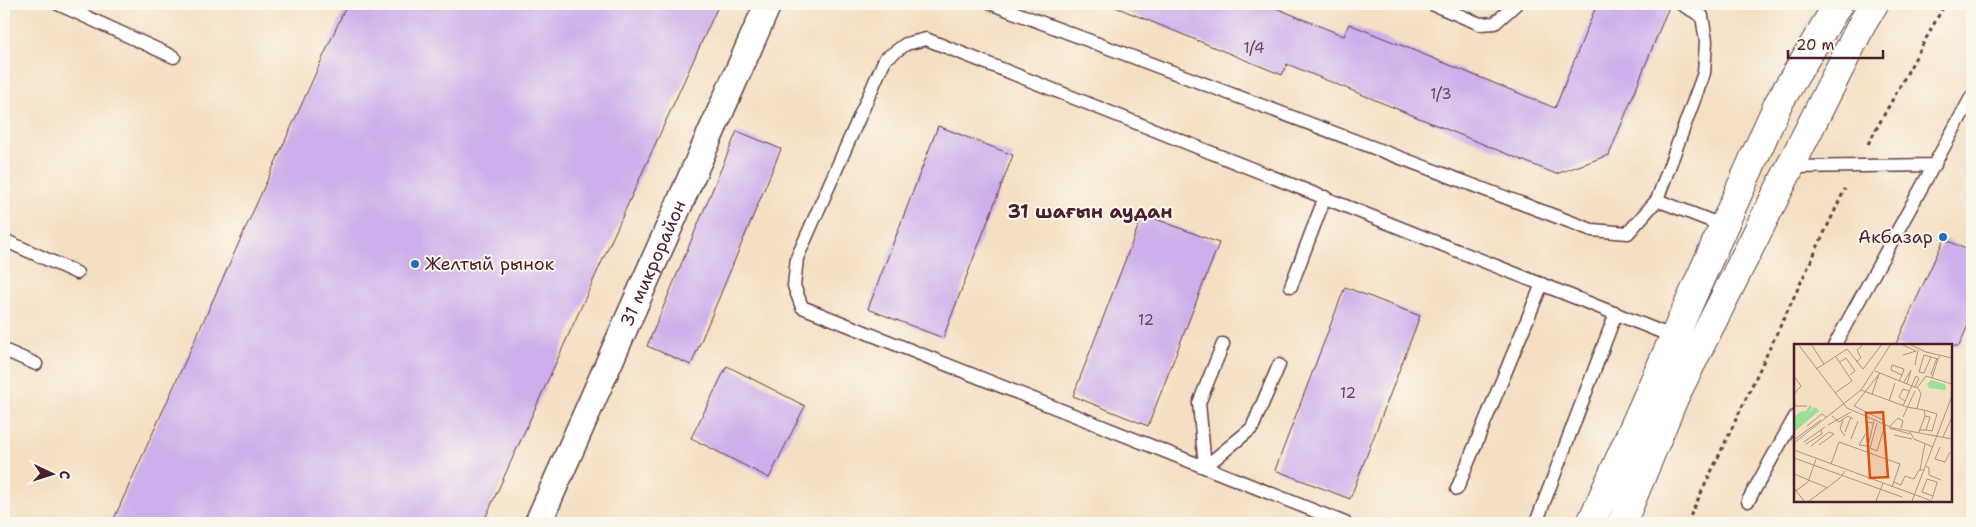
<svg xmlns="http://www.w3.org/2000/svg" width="1976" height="527" font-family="'Shantell Sans',sans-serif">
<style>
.building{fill:#cdb0eb}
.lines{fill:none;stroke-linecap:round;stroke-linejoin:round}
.service-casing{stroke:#643c42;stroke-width:15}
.minor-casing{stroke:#643c42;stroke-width:29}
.tertiary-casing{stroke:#643c42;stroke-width:30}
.path{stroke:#643c42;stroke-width:3;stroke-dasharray:4 4;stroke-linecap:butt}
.service{stroke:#fff;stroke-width:12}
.minor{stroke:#fff;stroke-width:26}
.tertiary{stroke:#fff;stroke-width:28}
.poi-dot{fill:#1f6fb2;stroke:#fbf7ec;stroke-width:2}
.labels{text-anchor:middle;stroke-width:4;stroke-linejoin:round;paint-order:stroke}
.number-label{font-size:15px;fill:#6b435b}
.poi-label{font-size:18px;fill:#4a1f2b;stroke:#fbf7ec;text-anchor:end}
.street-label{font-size:18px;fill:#4a1f2b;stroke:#fbf7ec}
.neighbourhood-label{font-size:19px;font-weight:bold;fill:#4a1f2b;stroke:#fbf7ec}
.inset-road{fill:none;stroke:#b09286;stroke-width:1}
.view{fill:#d8530f;fill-opacity:0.15;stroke:#d8530f;stroke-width:2.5}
.inset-edge{fill:none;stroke:#4a1f2b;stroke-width:2.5}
</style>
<rect width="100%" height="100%" fill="#fbf7ec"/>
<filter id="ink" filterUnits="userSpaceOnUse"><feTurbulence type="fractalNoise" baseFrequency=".02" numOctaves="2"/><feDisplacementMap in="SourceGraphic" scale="10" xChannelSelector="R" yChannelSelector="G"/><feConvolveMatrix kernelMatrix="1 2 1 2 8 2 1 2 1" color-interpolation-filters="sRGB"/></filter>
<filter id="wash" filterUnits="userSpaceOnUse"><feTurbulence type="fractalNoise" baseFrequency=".0096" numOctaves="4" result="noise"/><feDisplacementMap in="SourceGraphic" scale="20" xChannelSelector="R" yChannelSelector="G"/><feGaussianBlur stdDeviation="1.12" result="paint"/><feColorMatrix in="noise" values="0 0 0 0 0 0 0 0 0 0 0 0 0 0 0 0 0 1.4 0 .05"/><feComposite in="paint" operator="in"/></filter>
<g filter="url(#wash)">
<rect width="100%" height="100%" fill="#f4dfc3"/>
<g id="blocks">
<path class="building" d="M347,4H719L483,523H112Z
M1108,4H1266L1344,36L1349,24L1555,108L1597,4H1670L1609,155L1556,174L1287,64L1282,75Z
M938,126L1013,155L943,338L868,309Z
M737,131L781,149L691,365L647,346Z
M1143,214L1219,243L1148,426L1073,396Z
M1944,239L1972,252V316L1959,346H1895Z
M1345,287L1420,316L1350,499L1275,470Z
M727,366L805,406L769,478L691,438Z"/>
</g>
</g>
<g filter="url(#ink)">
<use href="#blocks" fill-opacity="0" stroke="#643c42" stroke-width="1"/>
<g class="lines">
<defs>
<path id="service" d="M58,4L174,57
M992,4L1592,230L1628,233L1657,200L1704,73L1706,41L1702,16L1681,4
M1432,4L1480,24L1495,23L1516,4
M1790,167L1935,165
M1657,200L1724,226
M4,240L77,273
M1291,286L1325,197
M1223,344L1199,403L1205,467L1252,428L1279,365
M1834,346L1972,96
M4,350L36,364
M1457,489L1542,284
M1748,501L1795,417
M1345,523L802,307L794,286L797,258L885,59L906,44L926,39L1674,337
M1536,523L1616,313"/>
<g id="minor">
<path id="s1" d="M538,523L768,4"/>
</g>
<path id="tertiary" d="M1591,523L1778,104L1838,4
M1622,523L1674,398L1862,24L1874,4"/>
</defs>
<use href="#service" class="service-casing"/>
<use href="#minor" class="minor-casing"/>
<use href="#tertiary" class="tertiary-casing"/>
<path class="path" d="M1868,144L1945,4
M1687,523L1845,189"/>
<use href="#service" class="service"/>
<use href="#minor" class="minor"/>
<use href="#tertiary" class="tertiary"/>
</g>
</g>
<g class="poi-dot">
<circle cx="1943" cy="237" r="5"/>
<circle cx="415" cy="264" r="5"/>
</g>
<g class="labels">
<g class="number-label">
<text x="1254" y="53">1/4</text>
<text x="1441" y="99">1/3</text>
<text x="1146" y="325">12</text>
<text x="1348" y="398">12</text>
</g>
<g class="poi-label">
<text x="1933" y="243">Акбазар</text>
<text x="425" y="270" text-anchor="start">Желтый рынок</text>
</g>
<g class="street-label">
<text dy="6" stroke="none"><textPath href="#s1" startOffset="284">31 микрорайон</textPath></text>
</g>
<g class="neighbourhood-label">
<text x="1090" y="218">31 шағын аудан</text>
</g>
</g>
<g transform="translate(1794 344)">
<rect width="158" height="158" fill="#f4dfc3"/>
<path d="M137,36L151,40L152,46L135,44L133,40ZM16,61L18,64L14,69L21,63L25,67L0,88V73L6,68L12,67Z" fill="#9adf97"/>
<path class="inset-road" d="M4,0L53,64L99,84L158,95M17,0L30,20L22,25M107,0L122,7L109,11M115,0L132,8L158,14M137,13L130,29L125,28L130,11L144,15L146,12M46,18L52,14L61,27L56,31M62,18L67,14L63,6L70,0M30,20L53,5L69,25L88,0M121,21L124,6M81,27L123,44L132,32L158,40M86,29L60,62L89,76M0,32L7,42L0,50M139,32L137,30L143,14M138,34L144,15M105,37L108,31L110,25L98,21L97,26L108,31M110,38L117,26L113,40M67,46L113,63L130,66L131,72M41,49L58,37L42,13M78,50L85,30M0,51L1,62H13M95,57L101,39M111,57L105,53L109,45L115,47M109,62L122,32L125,34L121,43M123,64L127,50L124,44M130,66L143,70L138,87L132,86M38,72L45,78L54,72L59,75M109,73L121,47M49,76L46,85L51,92M79,79L73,78L74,86L65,101L74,102L80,77M83,79L76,104L83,107L91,81M34,81L57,68M13,82L28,70L32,73M96,82L104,74L109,77L107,84M95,84L116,90M51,88L57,73M116,88L120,95L139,103M125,88L131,72L136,73L132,86H126M100,91L118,95M149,93L158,73M57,95L64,77M0,96L27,76M10,98L31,83M0,99L67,46L97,0M12,100L28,90L27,86M17,102L35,88L40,90L25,101M146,103L141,115L151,118L156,108M0,106L138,157M0,114L108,153M37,120L45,98L106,120L98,143M132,122L135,124V131L147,136M126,126L131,99M0,130L34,144M100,138L107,141L111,132L120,135L125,126H130M0,144L10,157M0,148L14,138L22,115M138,155L143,139V138L133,135L128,148L139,152M15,157L46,134L51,127M82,157L89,139M118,157L158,52"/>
<path class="view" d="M89,68L94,133L76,134L72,69Z"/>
<rect width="158" height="158" class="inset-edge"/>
</g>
<rect width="1976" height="527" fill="none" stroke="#fbf7ec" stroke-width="20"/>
<g transform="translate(52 474) rotate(94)" stroke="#fbf7ec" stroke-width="4" paint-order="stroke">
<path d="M0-4L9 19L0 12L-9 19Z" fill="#4a1f2b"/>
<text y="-8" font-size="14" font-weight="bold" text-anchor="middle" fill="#4a1f2b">С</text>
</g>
<path d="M1788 50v8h95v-8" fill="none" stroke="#4a1f2b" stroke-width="2.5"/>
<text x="1796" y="50" font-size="15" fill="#4a1f2b" stroke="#fbf7ec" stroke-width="4" paint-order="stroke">20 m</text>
</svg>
